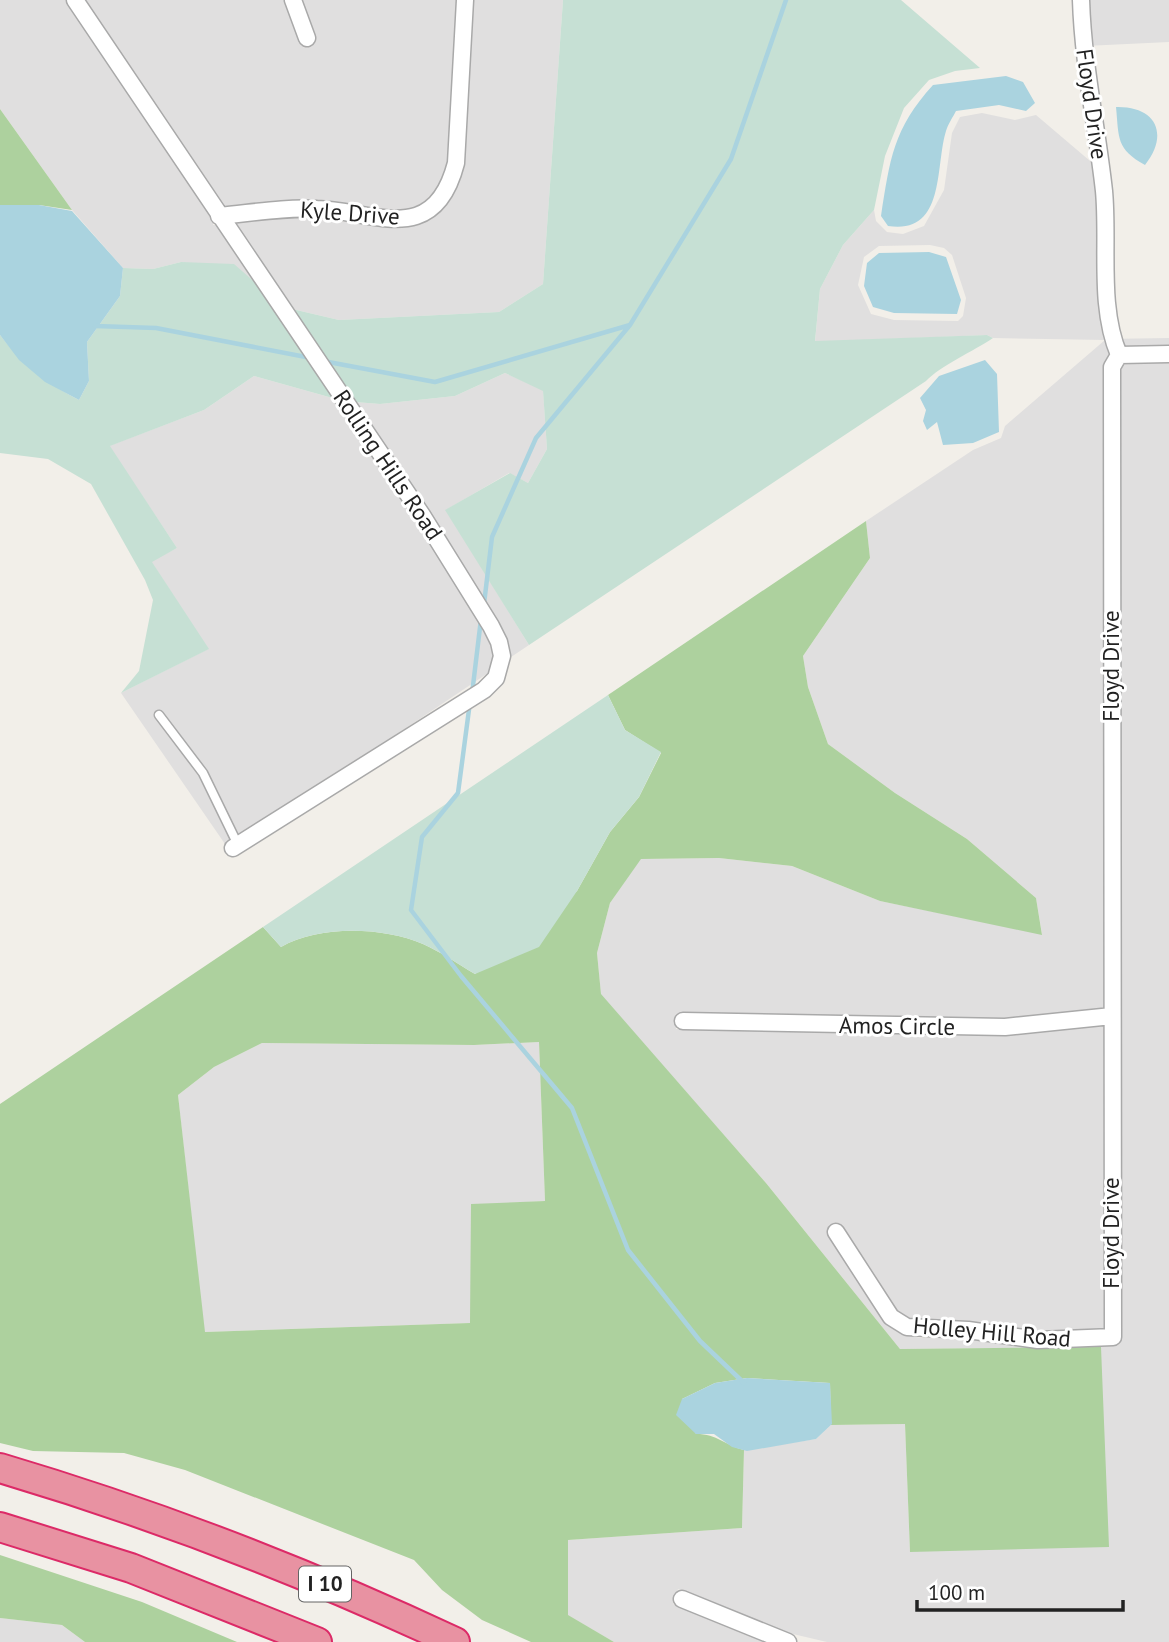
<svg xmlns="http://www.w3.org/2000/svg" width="1169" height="1642" font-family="'PT Sans',sans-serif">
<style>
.residential{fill:#e0dfdf;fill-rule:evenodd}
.forest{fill:#add19e;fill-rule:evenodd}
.wetland{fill:#c6e0d4}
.water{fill:#aad3df}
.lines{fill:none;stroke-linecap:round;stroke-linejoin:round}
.stream{stroke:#aad3df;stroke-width:4.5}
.service-casing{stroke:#a9a9a9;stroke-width:11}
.minor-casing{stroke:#a9a9a9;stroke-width:19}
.motorway-casing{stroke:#dc2a67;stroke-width:32}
.service{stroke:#fff;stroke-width:8}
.minor{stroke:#fff;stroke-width:16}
.motorway{stroke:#e892a2;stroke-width:28}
.labels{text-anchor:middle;stroke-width:6;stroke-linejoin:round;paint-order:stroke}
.shield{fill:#fff;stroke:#646464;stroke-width:2}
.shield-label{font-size:21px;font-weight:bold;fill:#222}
.street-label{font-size:23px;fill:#222;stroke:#fff}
</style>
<rect width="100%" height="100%" fill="#f2efe9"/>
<path class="residential" d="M0,0H66L213,219V225H216L257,284L181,262L153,269L123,268L72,210L0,109Z
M84,0H286L304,48L316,42L301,0H458L449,162L441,184L424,202L406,211L382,212L323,201L295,200L222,208Z
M472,0H563L543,284L499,312L339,320L292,309L233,223L295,216L396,228L421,222L452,194L463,164Z
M1082,0H1169V42L1085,46Z
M982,113L1015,120L1036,115L1103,172L1106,339L1169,338V346H1121L1111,352L1105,367V1010L1005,1019L676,1014V1029L1005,1035L1105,1026V1329L1038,1332L968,1322L909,1320L896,1311L837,1222L827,1231L864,1291L895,1329L919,1338H967L1032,1348L900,1349L766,1183L601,995L597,953L610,903L640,859L719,858L792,866L880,901L1042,934L1036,898L967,839L895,793L828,744L808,687L803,656L870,558L866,521L973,450L1001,438L1005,426L1105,340L993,338L987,335L815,342L820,289L843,245L874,210L876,221L887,232L903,234L924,226L944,190L952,133L960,117ZM930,245L944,248L952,255L966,298L963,316L958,321L894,320L871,314L858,285L864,257L879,246Z
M1123,362H1169V1642H827L776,1630L678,1589L673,1604L764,1642H614L567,1615V1540L742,1528L744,1450L816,1439L831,1425L905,1424L910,1552L1100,1347L1075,1348L1120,1344L1119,369Z
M505,373L543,390L547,449L528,483L509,473L446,510L529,645L508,659L497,621L472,579L355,402L380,404L455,396Z
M254,376L336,399L485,630L495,656L491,671L342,771L225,844L121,693L208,649L151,561L177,548L109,446L204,410Z
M539,1042L545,1201L471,1205V1323L204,1332L178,1095L214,1067L262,1043L474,1045Z
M0,1618L62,1625L85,1642H0Z"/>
<path class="forest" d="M0,109L72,210L39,205H0Z
M866,521L870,558L803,656L808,687L828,744L895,793L967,839L1036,898L1042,935L880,901L792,866L719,858L641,859L610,903L597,953L601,994L766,1183L900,1349L1101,1347L1109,1547L910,1552L905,1424L831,1425L830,1383L747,1378L715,1383L682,1399L696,1434C718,1434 724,1445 744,1450L742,1528L568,1540V1615L614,1642H531L482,1620L442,1590L414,1560L185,1470L124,1453L33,1451L0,1443V1104L263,927L281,947C319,925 383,927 423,944C441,952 458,964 475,974L577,891L610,832L639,797L661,753L625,730L608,695ZM539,1042L545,1201L471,1204L470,1323L205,1332L178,1095L214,1067L262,1043L474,1045Z
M0,1555L142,1602L237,1642H85L62,1625L0,1618Z"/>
<path class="wetland" d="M563,0H901L980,68L955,71L929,80L904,108L885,156L874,210L843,245L820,289L815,341L987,335L993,338C974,351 940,366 926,381L529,645L445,510L510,473L528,483L547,449L543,391L505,373L455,396L380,404L355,402L292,309L339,320L499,312L543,284Z
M181,262L234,264L257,284L336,399L254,376L204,410L110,446L177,548L152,562L209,649L121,693L139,671L153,600L145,580L91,484L48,459L0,453V335C23,365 46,383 79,400L89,381L87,342L120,296L123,268L153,269Z
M608,695L625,730L661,752L639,797L610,832L577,891L539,947L475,974C458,964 441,952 423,944C383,927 319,925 281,947L263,927Z"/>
<path class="water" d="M1006,76L1023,82L1035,103L1026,111L999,105L956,111C953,117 948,124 946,131C935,166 946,235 888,226L881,216C890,159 893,129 933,85Z
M1116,107C1157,106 1169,135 1145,165C1116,149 1119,138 1116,107Z
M0,205H39L72,211L123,268L120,296L87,342L89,381L79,400L45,382L19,360L0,335Z
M929,252L946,257L961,300L957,314L894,313L873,307L864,286L867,263L879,253Z
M985,360L997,374L999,432L973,443L943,445L937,422L927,430L923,421L926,410L920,398L939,376Z
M747,1378L830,1383L832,1424L816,1439L747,1451L732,1447L714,1434H696L676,1415L682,1399L715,1383Z"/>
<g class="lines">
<path class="stream" d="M95,326L156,328L311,358
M323,361L435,382L630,325L731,159L786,0
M484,604L492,537L536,438L630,325
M472,694L481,619
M470,702L458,793L422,837L411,910L461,976L572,1108L628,1250L700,1341L744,1383"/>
<defs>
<path id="service" d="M159,715L203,773L238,845"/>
<path id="minor" d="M75,0L422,515L491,626L499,642L502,656L496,678L484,690L233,848
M293,0L307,38
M1081,0C1083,65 1097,127 1104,191C1109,245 1098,305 1119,355
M219,216C252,213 284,207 317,209C375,211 434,248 456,163L465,0
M1119,355L1169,354
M683,1021L1005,1027L1112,1016
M836,1232L891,1317L907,1327L968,1330L1038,1340L1113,1337L1112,367L1119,355
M682,1599L788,1642"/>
<path id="motorway" d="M0,1468C155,1514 308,1573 455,1642
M0,1527L131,1568L317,1642"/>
</defs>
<use href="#service" class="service-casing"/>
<use href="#minor" class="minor-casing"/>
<use href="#motorway" class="motorway-casing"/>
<use href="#service" class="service"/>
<use href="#minor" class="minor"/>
<use href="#motorway" class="motorway"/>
</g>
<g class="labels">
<rect class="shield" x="299" y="1566.5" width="52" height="35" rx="5"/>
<g class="shield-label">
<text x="325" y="1591">I 10</text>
</g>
<g class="street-label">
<text transform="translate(1092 104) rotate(82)" y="8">Floyd Drive</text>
<text transform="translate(350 213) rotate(4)" y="8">Kyle Drive</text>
<text transform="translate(388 465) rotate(56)" y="8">Rolling Hills Road</text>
<text transform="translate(1111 666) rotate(-90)" y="8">Floyd Drive</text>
<text transform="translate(897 1026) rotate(1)" y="8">Amos Circle</text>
<text transform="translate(1111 1233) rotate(-90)" y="8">Floyd Drive</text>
<text transform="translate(992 1332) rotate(5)" y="8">Holley Hill Road</text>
</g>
</g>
<path d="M917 1600v10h206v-10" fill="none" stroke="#222222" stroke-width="3.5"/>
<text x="928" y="1600" font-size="21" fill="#222222" stroke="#ffffff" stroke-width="5" paint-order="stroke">100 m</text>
</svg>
